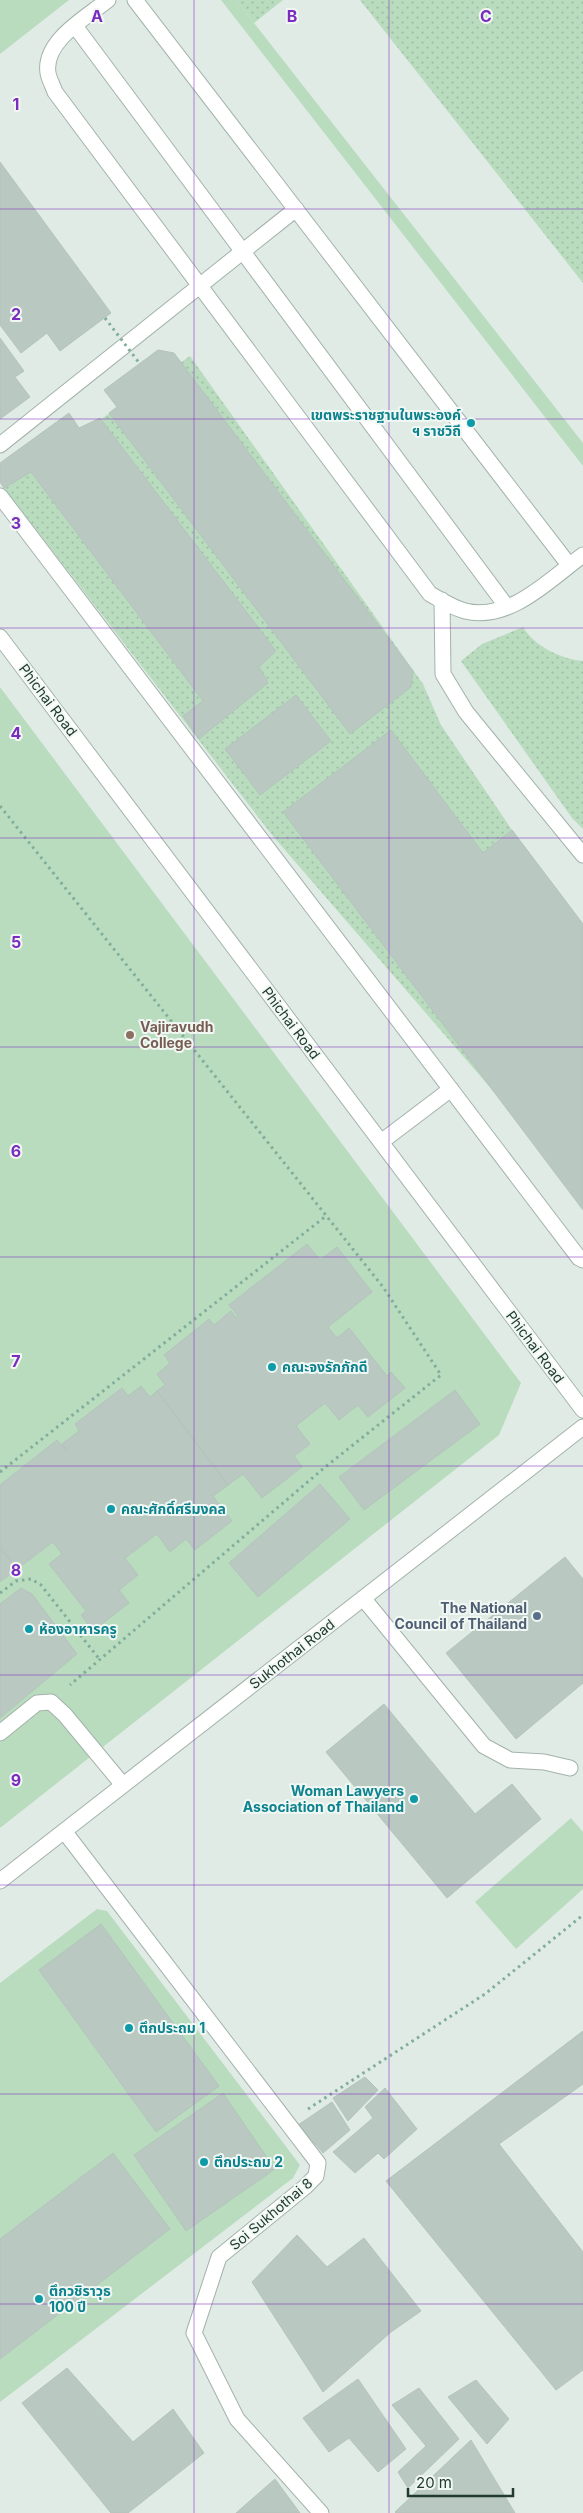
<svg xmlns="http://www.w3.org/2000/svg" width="583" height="2513" font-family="Inter,'Noto Sans Thai',sans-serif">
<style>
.grass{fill:url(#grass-dots)}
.garden{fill:#b9dcbf}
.building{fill:#b9c8c1;stroke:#b3c4bb}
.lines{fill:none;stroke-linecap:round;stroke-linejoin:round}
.minor-casing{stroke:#a3b3ab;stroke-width:17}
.path{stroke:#81ae9b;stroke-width:3;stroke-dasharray:2.5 4;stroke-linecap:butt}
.minor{stroke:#fff;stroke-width:15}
.path-bridge{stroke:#81ae9b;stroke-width:3;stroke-dasharray:2.5 4;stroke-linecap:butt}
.grid{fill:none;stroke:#7b2cbf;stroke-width:1;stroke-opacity:0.55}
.culture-dot{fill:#0f9aa8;stroke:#f1f8f3;stroke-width:2}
.education-dot{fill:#8d6e63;stroke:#f1f8f3;stroke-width:2}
.service-dot{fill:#5c6f8a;stroke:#f1f8f3;stroke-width:2}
.labels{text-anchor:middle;stroke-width:4;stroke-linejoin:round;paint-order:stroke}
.culture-label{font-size:14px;font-weight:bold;fill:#0d838f;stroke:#f1f8f3;text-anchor:start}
.street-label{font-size:14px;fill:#213b31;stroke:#f1f8f3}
.education-label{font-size:14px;font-weight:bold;fill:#785e54;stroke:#f1f8f3;text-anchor:start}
.service-label{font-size:14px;font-weight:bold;fill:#4e5e75;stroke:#f1f8f3;text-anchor:end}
.grid-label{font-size:16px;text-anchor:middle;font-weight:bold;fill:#7b2cbf;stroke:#f1f8f3;stroke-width:4;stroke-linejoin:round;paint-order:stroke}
</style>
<defs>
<pattern id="grass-dots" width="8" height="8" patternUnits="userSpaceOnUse" patternTransform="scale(1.25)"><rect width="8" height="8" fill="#b9dcbf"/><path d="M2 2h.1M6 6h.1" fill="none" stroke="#9fbea5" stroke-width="1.8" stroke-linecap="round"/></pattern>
</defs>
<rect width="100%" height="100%" fill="#e0ebe5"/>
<path class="grass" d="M236,0H283L254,23Z
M360,0H583V283Z
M190,356L423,684L441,725L512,830L583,924V1195L272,835L4,488Z
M523,627C534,646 561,659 583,661V829L572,818L461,661L482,644Z"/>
<path class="garden" d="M0,0H69L0,54Z
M221,0H236L254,23L583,443V466Z
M0,687L521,1383L499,1435L0,1828Z
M571,1818L583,1832V1889L516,1949L475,1902Z
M97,1909L107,1911L300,2165L293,2178L0,2402V1983Z"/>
<path class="building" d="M0,162L111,313L60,351L47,333L21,353L0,325Z
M0,338L24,371L15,377L30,397L0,419Z
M158,350L174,353L413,671L411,687L350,734L109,413L117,407L104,390Z
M69,413L79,428L100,418L276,651L259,667L268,683L199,739L183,716L203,701L31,472L4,488L0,482V463Z
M296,695L331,741L260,795L225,749Z
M391,730L483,853L512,830L583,924V1210L283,812Z
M307,1244L320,1260L337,1247L372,1292L328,1327L337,1338L349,1328L387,1376L391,1372L405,1388L368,1417L358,1405L339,1420L325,1403L296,1426L310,1444L294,1456L302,1467L262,1498L243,1474L228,1485L157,1391L165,1385L157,1374L170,1363L164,1355L209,1319L214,1325L231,1311L236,1318L238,1316L229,1305Z
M141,1386L150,1397L157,1391L228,1485L213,1496L232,1521L195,1550L186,1539L170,1552L157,1534L125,1558L138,1575L119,1590L129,1603L93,1631L81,1615L86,1611L49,1564L62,1554L53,1542L17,1569L0,1547V1485L57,1440L67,1451L62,1444L79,1431L75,1424L122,1388L128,1396Z
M455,1390L480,1424L364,1510L339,1477Z
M320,1484L350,1519L258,1597L229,1563Z
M0,1547L17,1569L0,1582Z
M565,1557L583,1579V1683L516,1739L446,1653Z
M21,1588L32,1594L77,1654L0,1718V1604Z
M384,1704L475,1814L512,1784L541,1819L447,1898L326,1752Z
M101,1924L219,2086L156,2132L39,1970Z
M583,2031V2084L499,2144L583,2252V2370L556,2390L386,2181Z
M365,2077L378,2090L348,2121L333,2098Z
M385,2088L417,2129L384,2159L378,2153L355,2173L333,2152L373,2118L365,2107Z
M223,2093L275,2169L186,2231L134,2155Z
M332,2102L350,2130L323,2153L298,2125Z
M113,2153L170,2229L0,2359V2239Z
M297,2235L327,2267L364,2238L421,2311L391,2332L323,2392L252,2282Z
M67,2368L133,2442L173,2409L204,2453L128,2513H111L22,2403Z
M358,2379L406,2449L378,2472L349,2438L329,2452L303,2418Z
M476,2380L509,2419L487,2444L448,2397Z
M419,2388L459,2439L408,2488L398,2472L426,2446L392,2405Z
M471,2440L515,2513H396L395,2512Z
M275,2479L300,2513H236Z"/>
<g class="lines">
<defs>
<path id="minor" d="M108,0C87,17 43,41 48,73C49,79 53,86 55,92L430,594C441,600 453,608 465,611C510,622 550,579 583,555
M135,0L569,565
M75,26L507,607
M0,445L296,209
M0,496L579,1258L583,1260
M442,600L443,674L466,712L583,855
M0,637L583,1410
M381,1142L451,1089
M363,1598L484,1746L510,1760L544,1762L570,1768
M0,1733L37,1703L51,1702L65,1715L123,1785
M64,1831L318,2163L316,2176L305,2187L219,2257L194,2333L237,2419L321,2513
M0,1881L583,1427"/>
</defs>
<use href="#minor" class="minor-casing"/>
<path class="path" d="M0,806L383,1287L441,1375L324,1468L70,1685
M0,1472L326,1216
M0,1593L16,1581L31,1579L41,1585L100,1660
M308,2109L485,1994L583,1915"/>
<use href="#minor" class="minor"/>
<path class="path-bridge" d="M105,318L140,364"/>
</g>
<path class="grid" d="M194,0V2513M389,0V2513M0,209H583M0,419H583M0,628H583M0,838H583M0,1047H583M0,1257H583M0,1466H583M0,1675H583M0,1885H583M0,2094H583M0,2304H583"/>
<g class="culture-dot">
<circle cx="471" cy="423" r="5"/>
<circle cx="272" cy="1367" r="5"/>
<circle cx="111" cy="1509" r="5"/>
<circle cx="29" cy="1629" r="5"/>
<circle cx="414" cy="1799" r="5"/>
<circle cx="129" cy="2028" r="5"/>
<circle cx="204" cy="2162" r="5"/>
<circle cx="39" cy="2299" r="5"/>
</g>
<circle class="education-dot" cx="130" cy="1035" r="5"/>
<circle class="service-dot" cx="537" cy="1616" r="5"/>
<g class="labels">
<g class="culture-label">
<text x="461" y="420" text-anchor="end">เขตพระราชฐานในพระองค์<tspan x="461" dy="16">ฯ ราชวิถี</tspan></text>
<text x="282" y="1372">คณะจงรักภักดี</text>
<text x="121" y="1514">คณะศักดิ์ศรีมงคล</text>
<text x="39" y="1634">ห้องอาหารครู</text>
<text x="404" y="1796" text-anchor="end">Woman Lawyers<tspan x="404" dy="16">Association of Thailand</tspan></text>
<text x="139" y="2033">ตึกประถม 1</text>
<text x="214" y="2167">ตึกประถม 2</text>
<text x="49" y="2296">ตึกวชิราวุธ<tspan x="49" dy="16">100 ปี</tspan></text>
</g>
<g class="street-label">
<text transform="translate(48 700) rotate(53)" y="5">Phichai Road</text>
<text transform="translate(291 1023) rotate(53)" y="5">Phichai Road</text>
<text transform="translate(535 1347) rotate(53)" y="5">Phichai Road</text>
<text transform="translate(292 1654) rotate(-38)" y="5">Sukhothai Road</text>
<text transform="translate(271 2214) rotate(-40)" y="5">Soi Sukhothai 8</text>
</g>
<g class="education-label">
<text x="140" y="1032">Vajiravudh<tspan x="140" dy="16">College</tspan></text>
</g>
<g class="service-label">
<text x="527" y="1613">The National<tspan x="527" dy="16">Council of Thailand</tspan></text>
</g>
</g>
<g class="grid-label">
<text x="97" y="22">A</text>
<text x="292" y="22">B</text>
<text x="486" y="22">C</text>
<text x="16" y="110">1</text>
<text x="16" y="320">2</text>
<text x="16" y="529">3</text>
<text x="16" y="739">4</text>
<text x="16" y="948">5</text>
<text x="16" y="1157">6</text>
<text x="16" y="1367">7</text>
<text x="16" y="1576">8</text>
<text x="16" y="1786">9</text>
</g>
<path d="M408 2488v8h105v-8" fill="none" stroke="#213b31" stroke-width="2.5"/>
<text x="416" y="2488" font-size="15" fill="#213b31" stroke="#f1f8f3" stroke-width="4" paint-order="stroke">20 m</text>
</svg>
